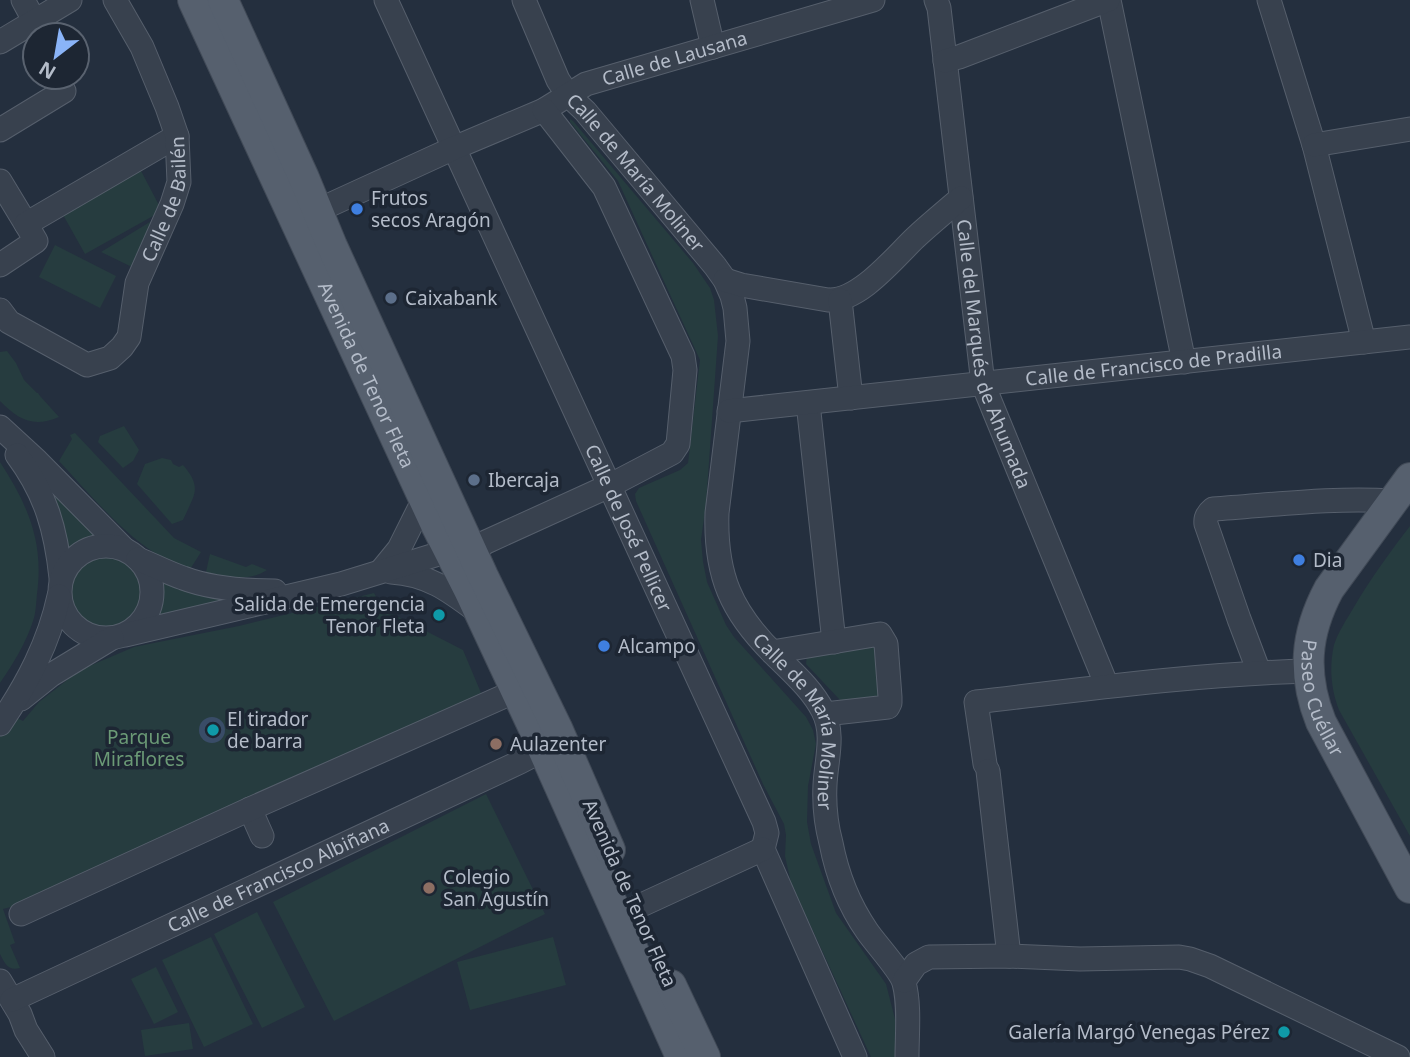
<svg xmlns="http://www.w3.org/2000/svg" width="1410" height="1057" font-family="'Noto Sans',sans-serif">
<style>
.green{fill:#263c3f}
.water{fill:#394c67}
.lines{fill:none;stroke-linecap:round;stroke-linejoin:round}
.minor-casing{stroke:#565f6c;stroke-width:25}
.major-casing{stroke:#414a57;stroke-width:32}
.minor{stroke:#38414e;stroke-width:23}
.major{stroke:#56606e;stroke-width:30}
.shop-dot{fill:#3f7fe0;stroke:#1d2633;stroke-width:2.5}
.service-dot{fill:#5c6f8a;stroke:#1d2633;stroke-width:2.5}
.culture-dot{fill:#0f9aa8;stroke:#1d2633;stroke-width:2.5}
.education-dot{fill:#8d6e63;stroke:#1d2633;stroke-width:2.5}
.labels{text-anchor:middle;stroke-width:7;stroke-linejoin:round;paint-order:stroke}
.street-label{font-size:19px;fill:#b4bcc9;stroke:#1d2633}
.poi-label{font-size:19px;fill:#b4bcc9;stroke:#1d2633;text-anchor:start}
.park-label{font-size:19px;fill:#6b9a76;stroke:#1d2633}
</style>
<rect width="100%" height="100%" fill="#242f3e"/>
<path class="green" d="M570,119L573,121L693,263L710,288L714,300L718,336L706,504L701,540L703,562L707,582L726,625L734,637L806,717L813,730L816,744L808,786L807,822L811,844L836,913L886,984L895,1019V1057H871L791,883L785,856L786,835L784,824L763,784L636,501L635,494L639,488L680,470L688,463L700,360L618,181L570,122Z
M139,167L162,211L85,254L62,213Z
M158,217L134,268L101,252Z
M55,245L116,276L100,308L39,277Z
M7,351L16,363L24,380L37,393H38L40,396L59,417C33,428 19,420 0,401V352Z
M124,426L139,450L133,461L123,468L98,442L100,436Z
M75,433L174,538L201,552L189,571C134,549 98,503 59,461L72,439L70,435Z
M162,458L171,460L173,464L179,467L183,465C203,488 194,495 183,520L172,524L137,484L145,464Z
M0,462C28,505 44,542 37,594C36,603 36,613 33,621C26,643 13,664 0,683Z
M37,469L100,539L82,542L66,554Z
M1410,526V836L1339,710C1331,689 1329,667 1334,645C1338,632 1347,619 1354,607C1371,578 1390,552 1410,526Z
M210,554L246,567L252,564L267,570C249,582 225,577 206,572Z
M69 593a37 37 0 1 1 74 0a37 37 0 1 1-74 0Z
M159,577L237,598L154,620C163,606 164,593 159,577Z
M374,593L383,609L463,650L484,700L15,906L3,909L15,943L10,945L20,968C8,971 5,964 0,954V709L23,721L39,702L80,670L134,647L239,626Z
M876,642L881,697L844,701L840,700L806,664L807,655Z
M486,794L545,914L334,1021L273,902Z
M257,912L305,1007L262,1028L214,934Z
M211,937L253,1024L204,1047L162,960Z
M553,937L566,985L470,1010L457,962Z
M156,967L178,1012L154,1024L131,979Z
M189,1023L193,1049L145,1056L141,1030Z"/>
<path class="water" d="M199 730a13 13 0 1 1 26 0a13 13 0 1 1-26 0Z"/>
<g class="lines">
<defs>
<g id="minor">
<path d="M23,0L35,22"/>
<path id="s1" d="M386,0L764,822L767,833L763,849L855,1057"/>
<path id="s2" d="M524,0L558,80L568,95L585,111L715,266L725,280L732,296L735,308L738,341L717,513C715,575 731,612 775,655C792,672 812,689 823,711C835,734 826,761 825,785C824,804 826,824 831,843C837,874 849,905 867,931C875,943 901,971 904,983C910,1004 907,1035 907,1057"/>
<path d="M702,0L713,47"/>
<path id="s3" d="M936,0L939,8L983,384L1107,686"/>
<path d="M1109,0L1184,362"/>
<path d="M1269,0L1314,145L1364,342"/>
<path d="M0,42L70,0"/>
<path d="M945,61L959,57L1108,0"/>
<path d="M0,130L64,91L55,77"/>
<path d="M1314,145L1410,129"/>
<path d="M0,181L26,224"/>
<path id="s4" d="M304,220L313,213L334,203L454,148L544,110L586,84L873,0"/>
<path d="M0,265L36,241L26,224L177,136"/>
<path d="M725,280L741,285L828,300C859,302 894,258 915,238C930,224 946,211 961,198"/>
<path d="M840,300L851,398"/>
<path id="s5" d="M0,310L9,322L87,365L110,358L122,347L129,337L137,283L172,204L179,182L177,136L167,107L142,47L115,0"/>
<path d="M808,403L834,642"/>
<path id="s6" d="M729,411L1410,337"/>
<path d="M0,427L37,461L124,549"/>
<path d="M17,455C46,494 56,530 61,578"/>
<circle cx="106" cy="592" r="46"/>
<path d="M138,559C153,565 168,573 183,578C212,589 244,591 275,591"/>
<path d="M381,571L399,549L424,499"/>
<path d="M391,572C428,574 450,591 478,612"/>
<path d="M125,635L341,584L448,551L463,549L474,554L480,546L486,542L609,486L672,453L678,444L685,370L683,356L604,187L544,110"/>
<path d="M772,652L880,634L886,644L890,697V703L888,707L825,714"/>
<path d="M1259,672L1239,619L1206,524C1205,517 1208,513 1213,509C1273,505 1333,497 1393,501"/>
<path d="M21,699L51,675L112,638"/>
<path d="M0,724C27,684 49,643 59,596"/>
<path d="M985,764L976,702C1086,689 1197,674 1308,671"/>
<path d="M988,771L1009,956"/>
<path d="M250,809L262,836"/>
<path d="M21,914L250,809L516,691"/>
<path d="M621,922L626,915L635,908L763,849"/>
<path d="M0,981L20,1014L26,1030L43,1057"/>
<path d="M904,981L916,964L929,957L1009,956L1080,959L1179,957L1190,959L1210,966L1398,1057"/>
<path id="s7" d="M12,1000L520,762L543,750L553,738"/>
</g>
<g id="major">
<path id="s8" d="M193,0L436,525L469,590L534,729L681,1057"/>
<path d="M223,0L304,178L332,246L483,576L557,728L610,850"/>
<path id="s9" d="M1410,478L1329,589C1305,634 1302,674 1321,722L1410,888"/>
<path d="M671,985L705,1057"/>
</g>
</defs>
<use href="#minor" class="minor-casing"/>
<use href="#major" class="major-casing"/>
<use href="#minor" class="minor"/>
<use href="#major" class="major"/>
</g>
<g class="shop-dot">
<circle cx="357" cy="209" r="7"/>
<circle cx="1299" cy="560" r="7"/>
<circle cx="604" cy="646" r="7"/>
</g>
<g class="service-dot">
<circle cx="391" cy="298" r="7"/>
<circle cx="474" cy="480" r="7"/>
</g>
<g class="culture-dot">
<circle cx="439" cy="615" r="7"/>
<circle cx="213" cy="730" r="7"/>
<circle cx="1284" cy="1032" r="7"/>
</g>
<g class="education-dot">
<circle cx="496" cy="744" r="7"/>
<circle cx="429" cy="888" r="7"/>
</g>
<g class="labels">
<g class="street-label">
<text dy="7" stroke="none"><textPath href="#s4" startOffset="406">Calle de Lausana</textPath></text>
<text dy="7" stroke="none"><textPath href="#s2" startOffset="208">Calle de María Moliner</textPath></text>
<text dy="7" stroke="none"><textPath href="#s5" startOffset="301">Calle de Bailén</textPath></text>
<text dy="7" stroke="none"><textPath href="#s3" startOffset="360">Calle del Marqués de Ahumada</textPath></text>
<text dy="7" stroke="none"><textPath href="#s6" startOffset="427">Calle de Francisco de Pradilla</textPath></text>
<text dy="7" stroke="none"><textPath href="#s8" startOffset="413">Avenida de Tenor Fleta</textPath></text>
<text dy="7" stroke="none"><textPath href="#s1" startOffset="581">Calle de José Pellicer</textPath></text>
<text dy="7" stroke="none"><textPath href="#s9" startOffset="252">Paseo Cuéllar</textPath></text>
<text dy="7" stroke="none"><textPath href="#s2" startOffset="817">Calle de María Moliner</textPath></text>
<text dy="7" stroke="none"><textPath href="#s7" startOffset="294">Calle de Francisco Albiñana</textPath></text>
<text transform="translate(630 893) rotate(66)" y="7">Avenida de Tenor Fleta</text>
</g>
<g class="poi-label">
<text x="371" y="205">Frutos<tspan x="371" dy="22">secos Aragón</tspan></text>
<text x="405" y="305">Caixabank</text>
<text x="488" y="487">Ibercaja</text>
<text x="1313" y="567">Dia</text>
<text x="425" y="611" text-anchor="end">Salida de Emergencia<tspan x="425" dy="22">Tenor Fleta</tspan></text>
<text x="618" y="653">Alcampo</text>
<text x="227" y="726">El tirador<tspan x="227" dy="22">de barra</tspan></text>
<text x="510" y="751">Aulazenter</text>
<text x="443" y="884">Colegio<tspan x="443" dy="22">San Agustín</tspan></text>
<text x="1270" y="1039" text-anchor="end">Galería Margó Venegas Pérez</text>
</g>
<g class="park-label">
<text x="139" y="744">Parque<tspan x="139" dy="22">Miraflores</tspan></text>
</g>
</g>
<g transform="translate(56 56) rotate(211)"><circle r="33" fill="#1d2633" stroke="#59626f" stroke-width="2"/>
<path d="M0-5L12 26L0 18L-12 26Z" fill="#8ab4f8"/>
<text y="-10" font-size="19" font-weight="bold" text-anchor="middle" fill="#b4bcc9">N</text>
</g>
</svg>
